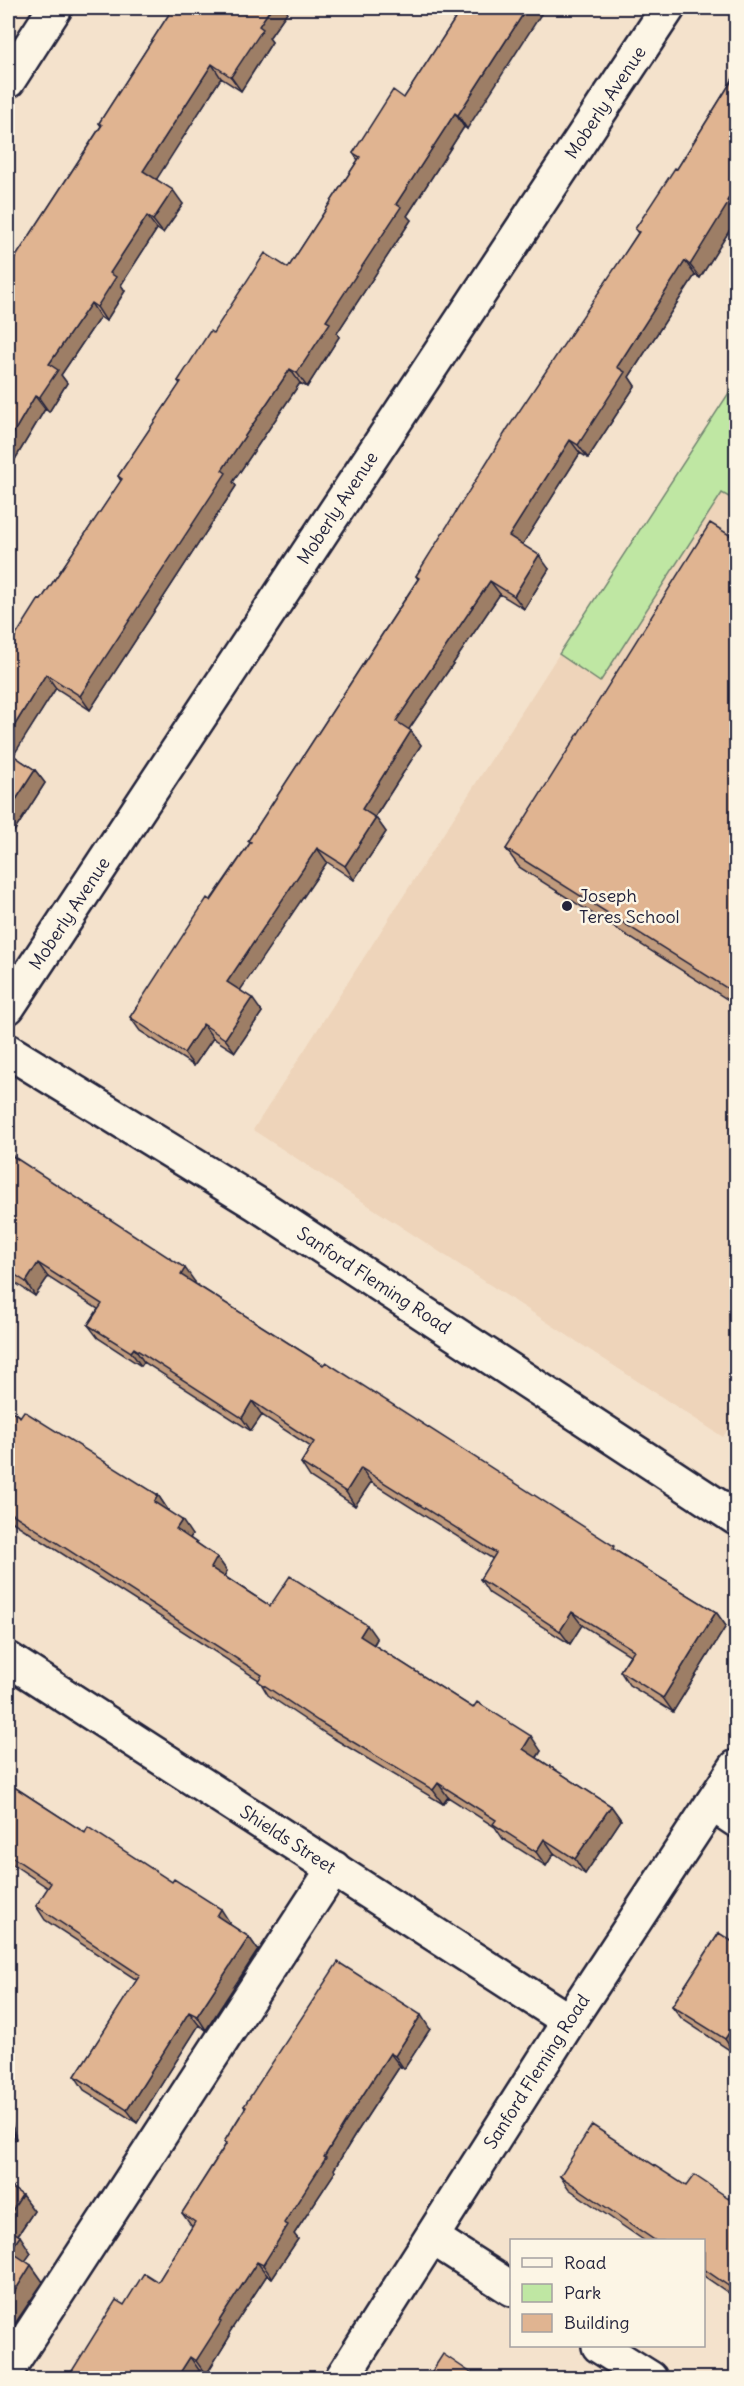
<svg xmlns="http://www.w3.org/2000/svg" width="744" height="2386" font-family="Delius,sans-serif">
<style>
.built{fill:#eed4ba}
.green{fill:#bfe7a3;stroke:#70846f;stroke-width:1.5}
.lines{fill:none;stroke-linecap:round;stroke-linejoin:round}
.minor-casing{stroke:#22223b;stroke-width:38}
.minor{stroke:#fcf5e5;stroke-width:33}
.wall{fill:#c19b7d;stroke:#22223b;stroke-width:1.5}
.shaded-wall{fill:#9d7e66;stroke:#22223b;stroke-width:1.5}
.building{fill:#e0b491;stroke:#22223b;stroke-width:1.5}
.poi-dot{fill:#22223b;stroke:#fcf5e5;stroke-width:2}
.labels{text-anchor:middle;stroke-width:5;stroke-linejoin:round;paint-order:stroke}
.street-label{font-size:18px;fill:#22223b;stroke:#fcf5e5}
.poi-label{font-size:18px;fill:#22223b;stroke:#fcf5e5;text-anchor:start}
</style>
<rect width="100%" height="100%" fill="#f4e2cc"/>
<filter id="ink" filterUnits="userSpaceOnUse"><feTurbulence type="fractalNoise" baseFrequency=".0167" numOctaves="2"/><feDisplacementMap in="SourceGraphic" scale="12" xChannelSelector="R" yChannelSelector="G"/><feConvolveMatrix kernelMatrix="1 2 1 2 8 2 1 2 1" color-interpolation-filters="sRGB"/></filter>
<g filter="url(#ink)">
<path class="built" d="M723,492L736,501V1416L723,1437L253,1130L559,654L600,681Z"/>
<path class="green" d="M736,382V501L722,493L600,682L559,654Z"/>
<g class="lines">
<defs>
<g id="minor">
<path d="M8,81L55,8"/>
<path id="s1" d="M8,1007L668,8"/>
<path id="s2" d="M8,1051L257,1204L736,1518"/>
<path id="s3" d="M8,1659L569,2021"/>
<path d="M712,1804L736,1820"/>
<path d="M433,2238L512,2289"/>
<path d="M599,2346L650,2378"/>
<path d="M8,2369L334,1868"/>
<path id="s4" d="M342,2378L569,2021L736,1767"/>
</g>
</defs>
<use href="#minor" class="minor-casing"/>
<use href="#minor" class="minor"/>
</g>
<path class="wall" d="M173,8H290L269,38L272,42L241,91L221,78L156,179L183,204L163,233L157,229L121,285L125,291L106,321L100,317L61,375L67,383L49,412L45,409L8,471V269L101,126L99,123Z
M462,8L467,129L464,127L407,216L411,220L337,333L339,337L307,387L300,383L233,482L236,486L90,710L56,688L13,755L35,770L45,783L8,841V648L41,600L121,481L118,476L180,384L178,381L213,333L288,268L358,160L353,153L404,98Z
M736,74V220L700,278L695,275L629,377L635,386L588,458L580,453L522,545L549,569L524,609L500,594L409,729L421,745L375,817L386,832L354,880L327,862L240,990L262,1012L235,1052L213,1038L194,1066L140,1031L130,1017L250,843L248,841L418,579L416,576L638,233L635,229L677,169Z
M736,539V1005L519,867L506,849Z
M8,1153L195,1282L194,1283L618,1552L716,1612L726,1626L673,1712L629,1685L620,1671L630,1655L582,1625L570,1644L489,1593L480,1579L493,1559L371,1482L355,1506L310,1477L301,1463L311,1447L262,1415L251,1431L144,1362L141,1366L98,1338L88,1325L98,1309L48,1277L35,1296L8,1278Z
M8,1409L158,1495L168,1510V1511L192,1535L190,1538L217,1557L227,1571L224,1576L270,1606L377,1639L374,1645L541,1751L537,1758L611,1806L621,1820L585,1874L554,1853L546,1866L503,1839L495,1827L448,1797L443,1804L328,1735L268,1695L259,1680L8,1519Z
M8,1783L85,1833L230,1923L229,1924L249,1937L258,1950L206,2030L199,2025L137,2123L84,2090L75,2076L137,1980L45,1920L36,1906L48,1888L8,1861Z
M719,1933L734,2053L682,2019L672,2006Z
M430,2029L404,2069L400,2066L355,2135L334,2169L335,2172L294,2234L298,2239L272,2278L267,2275L229,2333L230,2336L206,2375L199,2370L194,2379H67L124,2305L158,2282L192,2227L182,2213L226,2144L224,2142L245,2108L244,2106Z
M8,2112L16,2139L8,2142Z
M560,2176L686,2186L736,2203V2298L704,2276V2241H645L569,2189Z
M8,2185L22,2195L34,2211L18,2235L31,2253L25,2261L31,2265L43,2282L14,2325L10,2322L8,2325Z"/>
<path class="shaded-wall" d="M271,8H290L269,38L272,42L241,91L231,77L259,26Z
M527,8H545L467,129L458,115Z
M212,64L221,78L153,185L143,171Z
M455,113L464,127L407,216L411,220L337,333L339,337L307,387L297,373L326,321L396,204Z
M736,186V220L700,278L690,265Z
M173,190L183,204L163,233L153,220Z
M147,216L157,229L121,285L125,291L106,321L97,307L110,273Z
M685,261L695,275L629,377L635,386L588,458L578,445L617,367Z
M91,303L100,317L61,375L67,383L49,412L39,398L49,364Z
M290,369L300,383L233,482L236,486L90,710L80,696L222,470Z
M35,396L45,409L8,471V442Z
M570,440L580,453L519,550L509,536Z
M539,555L549,569L524,609L514,596Z
M490,581L500,594L405,735L396,721Z
M46,674L56,688L10,761L8,757V736Z
M411,731L421,745L371,823L362,809Z
M35,770L45,783L8,841V812Z
M376,818L386,832L354,880L345,866Z
M317,848L327,862L237,995L227,982Z
M252,998L262,1012L235,1052L225,1039Z
M203,1024L213,1038L194,1066L184,1053Z
M38,1263L48,1277L35,1296L26,1282Z
M185,1268L195,1282L191,1288L181,1275Z
M134,1348L144,1362L141,1366L131,1352Z
M252,1401L262,1415L251,1431L242,1418Z
M361,1468L371,1482L355,1506L346,1492Z
M158,1495L168,1510L164,1516L154,1502Z
M182,1520L192,1535L186,1544L176,1529Z
M217,1557L227,1571L221,1582L211,1568Z
M572,1612L582,1625L570,1644L560,1631Z
M716,1612L726,1626L673,1712L663,1698Z
M367,1625L377,1639L370,1650L360,1636Z
M531,1736L541,1751L533,1763L523,1749Z
M438,1783L448,1797L443,1804L433,1790Z
M611,1806L621,1820L585,1874L575,1859Z
M544,1839L554,1853L546,1866L536,1852Z
M221,1909L230,1923L226,1930L217,1916Z
M249,1937L258,1950L206,2030L197,2016Z
M189,2012L199,2025L137,2123L127,2110Z
M421,2015L430,2029L404,2069L395,2056Z
M736,2022V2050L734,2053L725,2039Z
M390,2053L400,2066L355,2135L334,2169L335,2172L294,2234L298,2239L272,2278L263,2265L284,2223L346,2121Z
M8,2112L16,2139L8,2126Z
M22,2195L34,2211L13,2242L8,2233V2217Z
M20,2236L31,2253L21,2267L10,2251Z
M257,2262L267,2275L229,2333L230,2336L206,2375L196,2361L219,2321Z
M31,2265L43,2282L14,2325L8,2315V2302Z
M190,2357L199,2370L194,2379H176Z"/>
<path class="building" d="M173,8H271L259,26L263,29L231,77L212,64L143,171L173,190L153,220L147,216L110,273L116,277L97,307L91,303L49,364L58,370L39,398L35,396L8,442V269L102,125L99,123Z
M462,8H527L458,115L455,113L396,204L401,207L326,321L330,323L297,373L290,369L222,470L226,473L80,696L46,674L8,736V648L39,599L41,600L122,479L118,476L181,382L178,381L210,331L213,333L265,253L288,268L360,157L353,153L393,90L404,98Z
M736,74V186L727,201L729,202L690,265L685,261L617,367L625,372L578,445L570,440L509,536L539,555L514,596L490,581L396,721L411,731L362,809L376,818L345,866L317,848L227,982L252,998L225,1039L203,1024L184,1053L130,1017L207,898L211,901L251,842L248,841L419,578L416,576L508,428L639,232L635,229L675,168L677,169Z
M710,523L736,539V994L506,849Z
M8,752L35,770L8,812Z
M8,1153L185,1268L181,1275L323,1365L326,1362L614,1546L613,1549L716,1612L663,1698L620,1671L634,1650L572,1612L560,1631L480,1579L496,1553L361,1468L346,1492L301,1463L314,1442L252,1401L242,1418L134,1348L131,1352L88,1325L102,1304L38,1263L26,1282L8,1270Z
M8,1409L20,1417L24,1411L158,1495L154,1502L182,1520L176,1529L217,1557L211,1568L270,1606L290,1576L367,1625L360,1636L473,1708L477,1702L531,1736L523,1749L611,1806L575,1859L544,1839L536,1852L493,1824L496,1820L438,1783L433,1790L318,1721L258,1681L262,1675L8,1511Z
M8,1783L85,1833L88,1827L172,1882L174,1879L221,1909L217,1916L249,1937L197,2016L189,2012L127,2110L75,2076L140,1975L36,1906L51,1883L8,1854Z
M719,1933L736,1944V2022L725,2039L672,2006Z
M338,1962L421,2015L395,2056L390,2053L346,2121L324,2157L326,2158L284,2223L288,2225L263,2265L257,2262L219,2321L221,2322L196,2361L190,2357L176,2379H67L116,2300L124,2305L144,2273L158,2282L195,2222L182,2213L227,2143L224,2142L246,2107L244,2106Z
M592,2125L686,2186L694,2175L736,2203V2291L704,2269V2241H656L560,2176Z
M8,2185L22,2195L8,2217Z
M8,2229L20,2236L10,2251L31,2265L8,2302Z
M443,2354L480,2379H427Z"/>
</g>
<circle class="poi-dot" cx="567" cy="906" r="6"/>
<g class="labels">
<g class="street-label">
<text dy="6" stroke="none"><textPath href="#s1" startOffset="1084">Moberly Avenue</textPath></text>
<text dy="6" stroke="none"><textPath href="#s1" startOffset="598">Moberly Avenue</textPath></text>
<text dy="6" stroke="none"><textPath href="#s1" startOffset="112">Moberly Avenue</textPath></text>
<text dy="6" stroke="none"><textPath href="#s2" startOffset="432">Sanford Fleming Road</textPath></text>
<text dy="6" stroke="none"><textPath href="#s3" startOffset="333">Shields Street</textPath></text>
<text dy="6" stroke="none"><textPath href="#s4" startOffset="363">Sanford Fleming Road</textPath></text>
</g>
<g class="poi-label">
<text x="579" y="902">Joseph<tspan x="579" dy="21">Teres School</tspan></text>
</g>
</g>
<rect width="744" height="2386" fill="none" stroke="#fcf5e5" stroke-width="30"/>
<rect x="15" y="15" width="714" height="2356" fill="none" stroke="#22223b" stroke-width="2" filter="url(#ink)"/>
<rect x="510" y="2239" width="195" height="108" fill="#fcf5e5" stroke="#a5a1a1" stroke-width="1.5"/>
<rect x="522" y="2258" width="30" height="9" fill="#fcf5e5" stroke="#a5a1a1" stroke-width="1.5"/>
<text x="564" y="2269" font-size="18" fill="#22223b">Road</text>
<rect x="522" y="2284" width="30" height="18" fill="#bfe7a3" stroke="#a5a1a1" stroke-width="1.5"/>
<text x="564" y="2299" font-size="18" fill="#22223b">Park</text>
<rect x="522" y="2314" width="30" height="18" fill="#e0b491" stroke="#a5a1a1" stroke-width="1.5"/>
<text x="564" y="2329" font-size="18" fill="#22223b">Building</text>
</svg>
